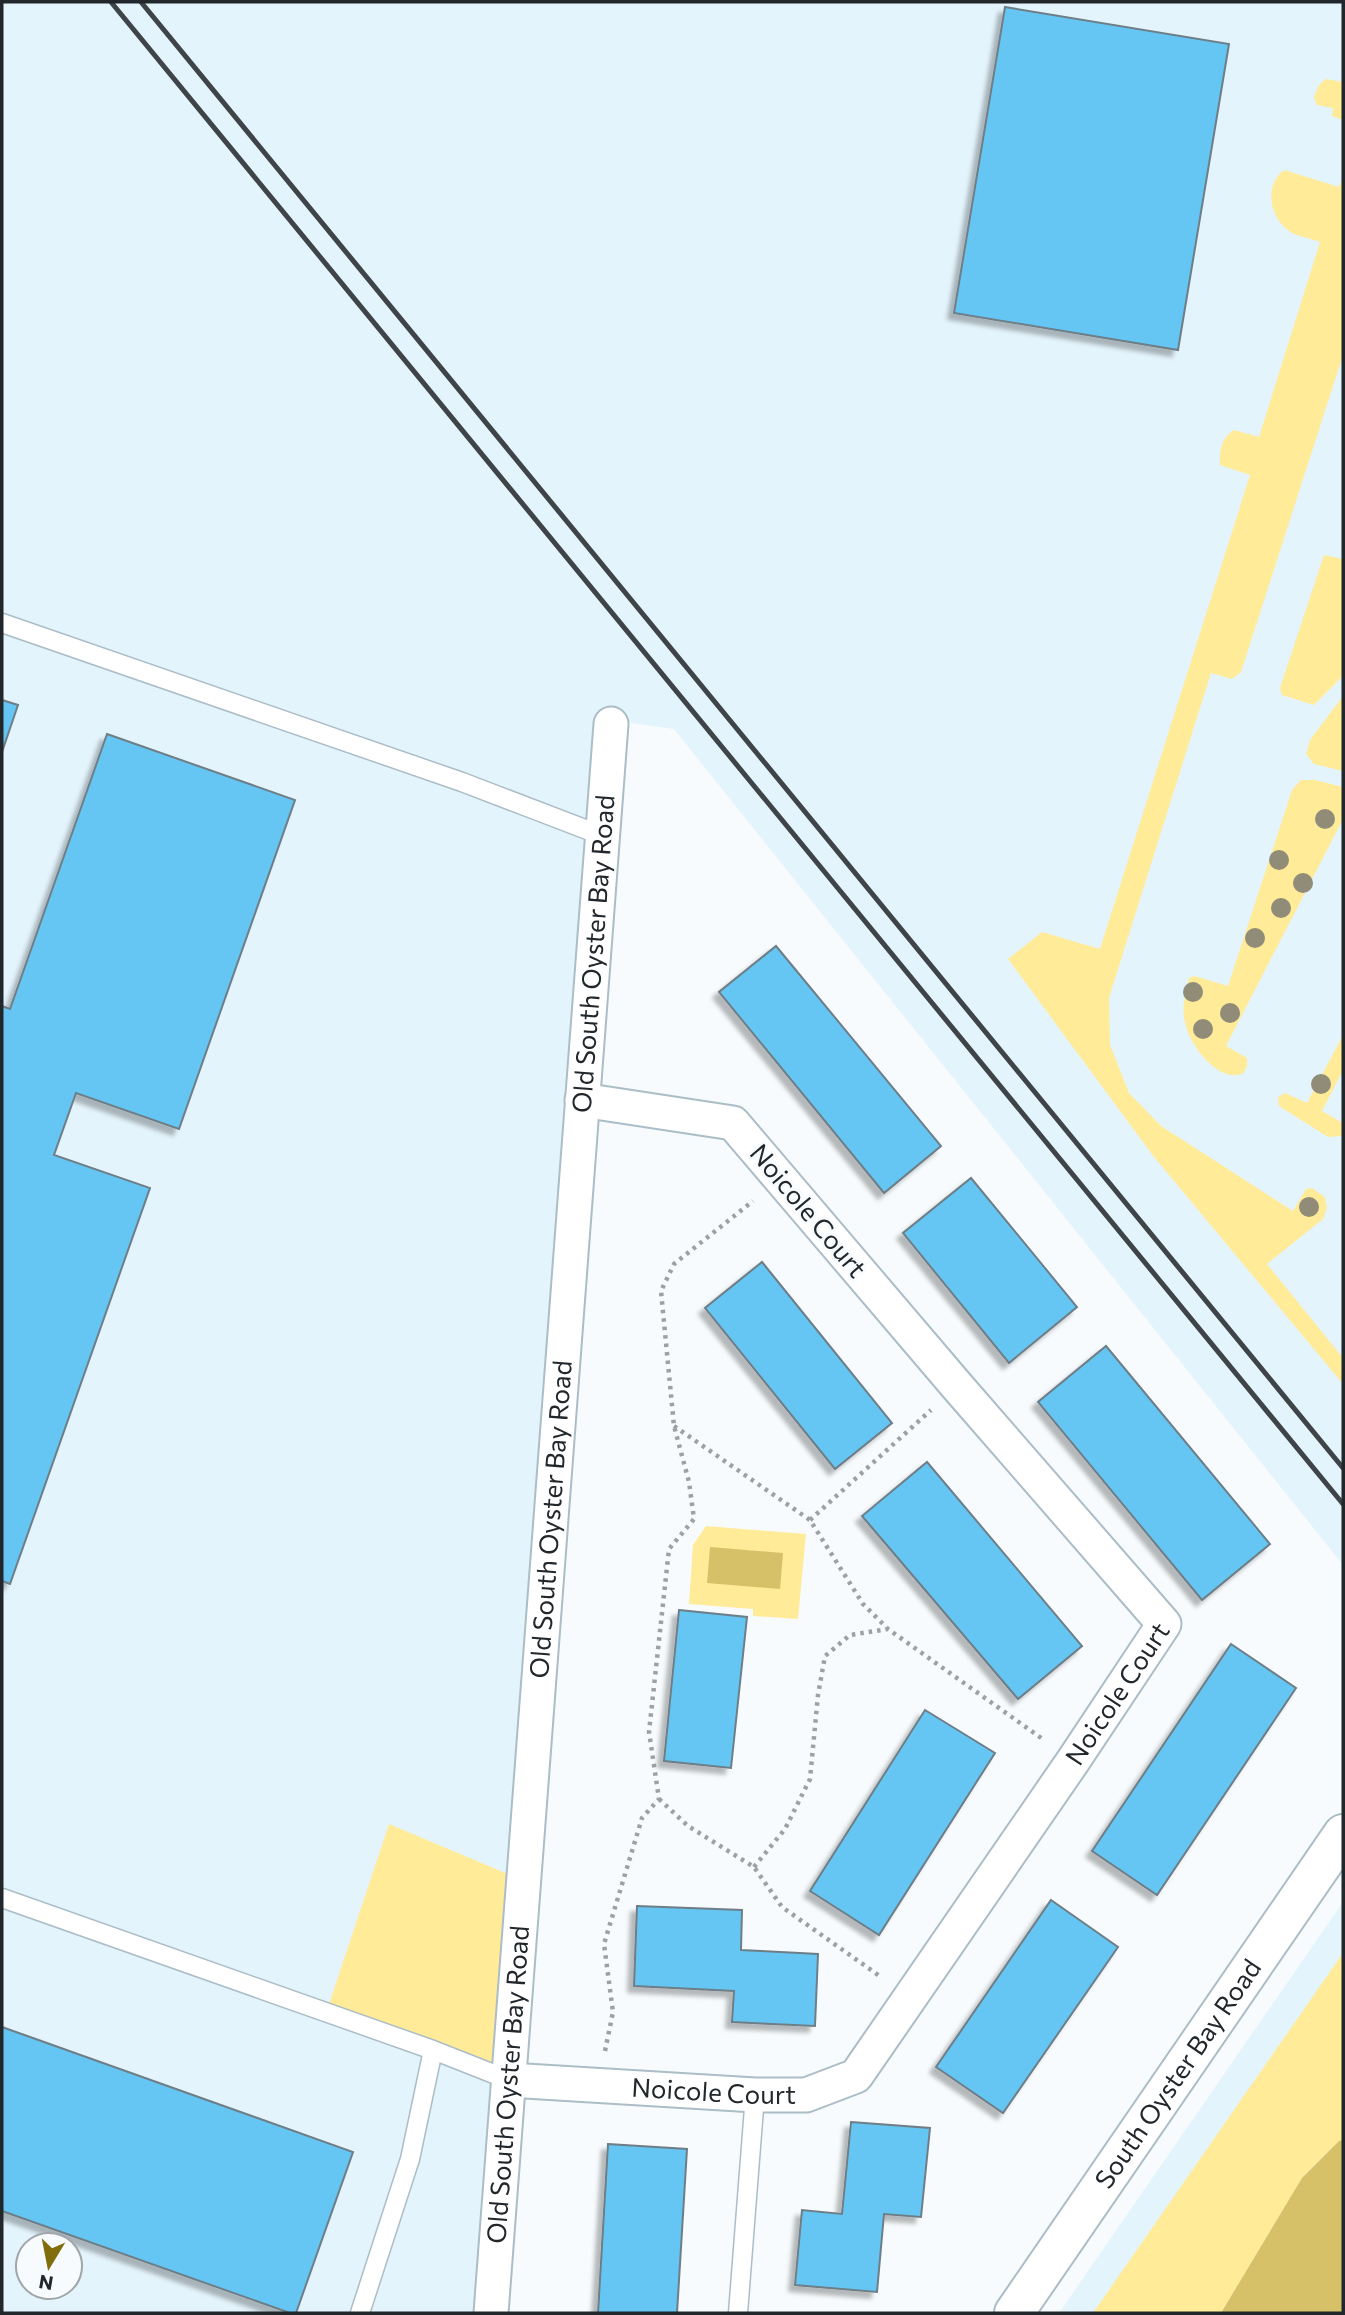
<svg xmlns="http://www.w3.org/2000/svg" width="1345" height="2315" font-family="Commissioner,sans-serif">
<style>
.built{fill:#e4f4fc;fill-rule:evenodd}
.green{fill:#ffeb98}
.water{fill:#d6c168}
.building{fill:#65c6f4;stroke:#6e7e87;stroke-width:2;filter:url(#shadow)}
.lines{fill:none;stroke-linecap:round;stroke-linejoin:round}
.service-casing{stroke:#abbdc7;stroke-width:21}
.minor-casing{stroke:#abbdc7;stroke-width:37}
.secondary-casing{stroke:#abbdc7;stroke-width:42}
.path{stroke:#9da1a4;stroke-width:4.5;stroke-dasharray:3.5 5;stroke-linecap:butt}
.service{stroke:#fff;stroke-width:18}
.minor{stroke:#fff;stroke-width:33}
.secondary{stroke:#fff;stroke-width:38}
.rail{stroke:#3e4448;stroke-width:5}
.tree{fill:#908c77}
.labels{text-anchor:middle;stroke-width:6;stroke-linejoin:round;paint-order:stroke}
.street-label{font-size:26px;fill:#21272b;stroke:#f7fbfd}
</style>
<defs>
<filter id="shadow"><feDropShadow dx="-6" dy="6" stdDeviation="2" flood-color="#0004"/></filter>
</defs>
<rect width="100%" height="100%" fill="#f7fbfd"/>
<path class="built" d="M2,2H1343V1565L674,729L624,722L501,2313H2ZM28,2245H70V2287H28Z
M1343,1902V2313H1059Z"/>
<path class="green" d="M1326,79L1343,82V120L1332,116L1333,108L1317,105L1314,97L1319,85Z
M1284,170L1339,187L1343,177V355L1241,672L1232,679L1211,673L1109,998L1110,1045L1129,1093L1161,1126L1293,1211L1306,1189L1312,1188L1325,1197L1327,1208L1323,1219L1267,1264L1343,1358V1384L1154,1157L1008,959L1042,932L1100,949L1250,475L1220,465C1219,452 1221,438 1234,430L1259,437L1320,242C1311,238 1297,237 1289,231C1269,217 1264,185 1284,170Z
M1324,555L1343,559V676L1314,705L1282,695L1280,688Z
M1343,696V771L1314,764L1306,754L1310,740Z
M1301,780H1315L1343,787V819L1226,1046L1247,1058V1066L1243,1074C1239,1074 1235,1076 1231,1075C1211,1072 1188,1042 1185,1022C1181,1007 1186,992 1189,978L1194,976L1228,986L1292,790Z
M1343,1035V1070L1322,1111L1341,1122L1343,1130L1341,1136L1328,1137L1279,1106L1278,1097L1285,1093L1307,1103Z
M706,1526L806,1534L798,1619L753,1616V1609L689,1604L693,1545Z
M389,1824L524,1881L509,2080L326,2013Z
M1343,1953V2140L1339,2141L1302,2178L1221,2313H1093Z"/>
<path class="water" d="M710,1547L783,1553L780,1589L707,1583Z
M1343,2140V2313H1221L1302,2178L1339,2141Z"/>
<path class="building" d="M1005,7L1229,44L1178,350L954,313Z
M2,700L18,705L2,752Z
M107,734L295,800L179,1129L76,1093L54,1155L150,1188L10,1584L2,1581V1006L10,1009Z
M776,946L941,1146L884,1193L719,992Z
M971,1178L1077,1307L1009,1363L903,1233Z
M762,1262L892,1423L835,1469L705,1308Z
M1106,1346L1270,1544L1202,1600L1038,1402Z
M927,1462L1082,1646L1018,1699L862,1516Z
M679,1610L747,1617L731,1768L664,1761Z
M1231,1644L1296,1688L1157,1895L1092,1851Z
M925,1710L995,1753L879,1935L810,1891Z
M1051,1900L1118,1947L1003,2113L936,2067Z
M637,1906L742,1910L741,1950L818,1954L815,2026L732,2022L734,1991L634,1986Z
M2,2027L353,2152L296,2313H290L2,2211Z
M851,2122L930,2128L921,2217L884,2214L877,2292L795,2285L802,2210L842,2214Z
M608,2144L687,2149L677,2313H598Z"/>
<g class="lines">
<defs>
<path id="service" d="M2,623L462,782L603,836
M2,1898L433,2050L509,2080
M360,2313L410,2159L433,2050
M738,2313L755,2095"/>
<g id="minor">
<path id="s1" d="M509,2080L755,2095H806L856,2076L1073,1761L1164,1624L957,1386L733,1123L582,1100"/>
<path id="s2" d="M491,2313L611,724"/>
</g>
<g id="secondary">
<path id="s3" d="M1014,2313L1343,1834"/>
</g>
</defs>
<use href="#service" class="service-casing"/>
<use href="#minor" class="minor-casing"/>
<use href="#secondary" class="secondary-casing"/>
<path class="path" d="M674,1426L810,1520L863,1604L888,1629L1044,1740
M810,1520L931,1410
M659,1799L688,1826L754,1867L782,1907L881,1977
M754,1867L785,1829L810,1779L818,1695L825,1656L850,1635L888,1629
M605,2051L613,2012L604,1944L642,1818L659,1799L649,1732L669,1549L694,1519L689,1482L674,1426L661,1291L674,1264L753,1201"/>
<use href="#service" class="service"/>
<use href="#minor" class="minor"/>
<use href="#secondary" class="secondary"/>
<path class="rail" d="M111,2L1343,1504
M141,2L1343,1468"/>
</g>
<g class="tree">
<circle cx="1325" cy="819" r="10"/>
<circle cx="1279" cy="860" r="10"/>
<circle cx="1303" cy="883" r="10"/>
<circle cx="1281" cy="908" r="10"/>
<circle cx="1255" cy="938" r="10"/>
<circle cx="1193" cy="992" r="10"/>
<circle cx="1230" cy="1013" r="10"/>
<circle cx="1203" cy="1029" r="10"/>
<circle cx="1321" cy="1084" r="10"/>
<circle cx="1309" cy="1207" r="10"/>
</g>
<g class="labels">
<g class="street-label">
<text dy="9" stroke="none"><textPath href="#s2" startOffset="1363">Old South Oyster Bay Road</textPath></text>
<text transform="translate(808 1211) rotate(50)" y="9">Noicole Court</text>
<text dy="9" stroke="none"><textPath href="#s2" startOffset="796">Old South Oyster Bay Road</textPath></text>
<text dy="9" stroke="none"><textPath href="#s1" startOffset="814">Noicole Court</textPath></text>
<text dy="9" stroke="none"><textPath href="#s3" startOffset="290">South Oyster Bay Road</textPath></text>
<text dy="9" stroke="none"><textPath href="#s2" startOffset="229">Old South Oyster Bay Road</textPath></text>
<text dy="9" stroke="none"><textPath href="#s1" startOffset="205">Noicole Court</textPath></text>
</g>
</g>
<rect width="1345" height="2315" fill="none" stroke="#21272b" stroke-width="7"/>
<g transform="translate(49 2266) rotate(190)"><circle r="33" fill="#f7fbfd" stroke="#a1a6a9" stroke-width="2"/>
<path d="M0-5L12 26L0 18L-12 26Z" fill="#816e0b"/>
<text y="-10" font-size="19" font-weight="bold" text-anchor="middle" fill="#21272b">N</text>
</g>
</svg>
